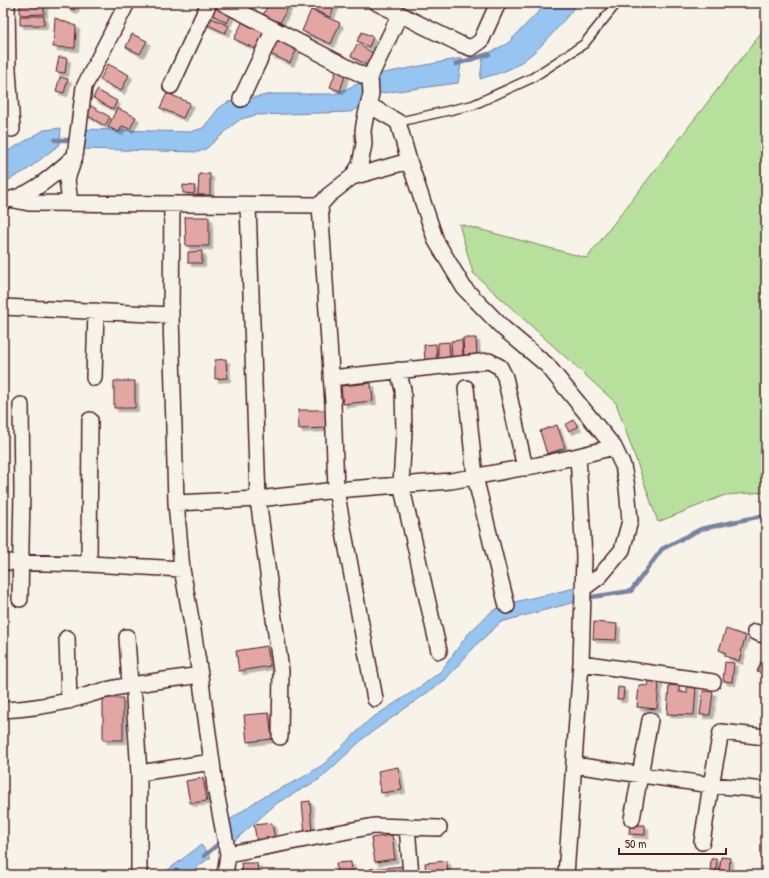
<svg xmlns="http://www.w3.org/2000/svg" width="769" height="878" font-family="'Patrick Hand',sans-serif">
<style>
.green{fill:#b7e09c;stroke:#808064}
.water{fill:#96c5f1;stroke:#7883a2}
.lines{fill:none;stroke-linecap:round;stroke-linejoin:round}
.stream{stroke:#7883a2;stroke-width:4.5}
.building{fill:#e2a7a3;stroke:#4a1f2b;filter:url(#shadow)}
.lane-casing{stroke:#4a1f2b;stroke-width:11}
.street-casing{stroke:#4a1f2b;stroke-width:18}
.lane{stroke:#f7f3e8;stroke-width:8}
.street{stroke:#f7f3e8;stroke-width:15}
</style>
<defs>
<filter id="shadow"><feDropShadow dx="3.5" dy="3.5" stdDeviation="0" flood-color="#0004"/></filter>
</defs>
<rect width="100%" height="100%" fill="#f7f3e8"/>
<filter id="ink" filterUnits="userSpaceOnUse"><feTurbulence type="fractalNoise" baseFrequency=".025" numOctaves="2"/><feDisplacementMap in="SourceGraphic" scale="8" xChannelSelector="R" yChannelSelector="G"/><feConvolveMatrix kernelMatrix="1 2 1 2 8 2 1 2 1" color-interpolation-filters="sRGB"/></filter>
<g filter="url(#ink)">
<path class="green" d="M762,32L766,34V492L725,495L658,522L616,403L473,273L459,224L587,258Z"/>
<path class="water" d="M547,3H578C560,25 542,49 517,65C506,72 492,75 480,79L483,56L508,43Z
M462,58L458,83L375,94L374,75Z
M364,81V106L350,112L256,115L241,119L234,124L207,148L199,152L79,149L81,129L190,132L203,128L219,108L228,102L273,94H335Z
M61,128L60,144L27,170L5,182H3V154L44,130Z
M575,588V602L501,622L478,643L445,680L365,737L320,779L277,803L233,842L224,824L259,799L300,779L324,764L369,720L423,685L441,671L468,634L492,611L510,603Z
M201,845L211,857L186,875H157L168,870Z"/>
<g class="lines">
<path class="stream" d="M456,64L489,54
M55,140H75
M585,598L631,591L662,549L701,529L766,515
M204,856L223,840"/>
</g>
<path class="building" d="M68,3H77L74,10L66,7Z
M269,3H290L280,23L263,15Z
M315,3H336L330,17L312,9Z
M20,5H44V14L20,15Z
M213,5L231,15L227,23L209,13Z
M311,10L340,23L331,44L302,31Z
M20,16H44V25H20Z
M207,16L229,26L225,33L204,23Z
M55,18L76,26L75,48L53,47Z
M243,21L267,32L258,50L234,39Z
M362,32L373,37L369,47L357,41Z
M132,34L147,41L140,54L126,47Z
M275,37L298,47L290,63L268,53Z
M357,44L377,55L370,67L351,56Z
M59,57L67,58L65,73L56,72Z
M108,64L129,75L121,91L100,80Z
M337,69L346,73L340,91L330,87Z
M60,77L68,79L64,93L56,91Z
M97,90L117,101L113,109L93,98Z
M167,93L190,103L183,118L160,108Z
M88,104L110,117L105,126L83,113Z
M117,108L136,117L130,129L122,126L119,132L108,127Z
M199,174H210V195H198Z
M183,185L195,186L194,194L183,193Z
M185,217H209V246H186Z
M202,251V263H188V252Z
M463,338H476L477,357L464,358Z
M462,340L463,358L452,359L451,341Z
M449,342L450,360L438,361V343Z
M436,344L437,362L425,363L424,345Z
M226,359L227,378L215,379V360Z
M114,381H135V408H114Z
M371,383L373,401L343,404L341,386Z
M298,410H327L328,428L299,429Z
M574,420L578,427L569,431L565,425Z
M557,425L565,448L547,454L540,431Z
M594,622L617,624L616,640L593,639Z
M726,629L746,636L741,651L742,652L739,661L725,656L726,653L719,650Z
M267,646L270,666L239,671L236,651Z
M766,649V675L757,672Z
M725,662L734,663L732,682L723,681Z
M649,681L659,682L657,709L637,707L639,685L648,686Z
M669,685L679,686V692L687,693V686L696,687L694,715L667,714Z
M618,687L624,688L623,699H617Z
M703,691L713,692L710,715H700Z
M103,698H123V740H103Z
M269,713L272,739L247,742L244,715Z
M398,767L402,790L381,793L378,771Z
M203,778L207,801L190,803L186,781Z
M310,801L312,834H305L302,802Z
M272,823L275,840L257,843L254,825Z
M630,825H645V835L629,834Z
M392,835L395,859L375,862L371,838Z
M721,857L730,858L729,875H719Z
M711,859H717L716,875H710Z
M447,861L448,875H426L425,863Z
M351,862L352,871L337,872L336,863Z
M241,863H257L258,875H242Z
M405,866L406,875H371L370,869Z
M298,871V875H280V872Z"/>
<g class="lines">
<defs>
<path id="lane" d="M398,122L473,105L532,78L584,44L617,3"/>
<path id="street" d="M7,3L8,70L12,129
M223,3L370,79
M377,3L460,44L471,48L481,41L498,3
M171,86L209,3
M241,99L274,29
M369,105L398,122L409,161
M352,177L409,161L436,241L464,288L503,328L547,365L614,447
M14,200L29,203L320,205
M3,201C31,197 53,175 74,157
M70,203L67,179L75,156L84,87L127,3
M172,204L171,315L176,503L182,569L193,630L200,675L212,762L215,787L228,854
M248,205L258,499L281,671L280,737
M3,307L171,315
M398,370L403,390L404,432L401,484L439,651
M94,378L96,311
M331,378L489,361L500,367L505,377L525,468
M466,388L475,477L507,606
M176,503L258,499L336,490L451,481L538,465L578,456L614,447L623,466L627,487L630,521L622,550L600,576L584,588
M3,562L89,564L182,569
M89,564L90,420
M20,599L22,492L21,405
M755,632L766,636
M127,637L130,685
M67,638L69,701
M581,663L713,682
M134,698L139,773
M375,699L336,490L333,403L320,205L329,195L352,177L360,165L364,144L363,131L365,119L371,94L370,77L400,14
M3,710C24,709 46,706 67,701C79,698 90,694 102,691C134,683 167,680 200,675
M574,765L711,785L766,790
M632,819L650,720
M407,827L411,875
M702,842L711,785L721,732L766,737
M139,875V773L212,762
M225,875L228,854L374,826L439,828
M566,875L581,663L584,557L578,456"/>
</defs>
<use href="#lane" class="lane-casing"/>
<use href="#street" class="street-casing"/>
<use href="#lane" class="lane"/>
<use href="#street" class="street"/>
</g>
</g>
<rect width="769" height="878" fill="none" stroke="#f7f3e8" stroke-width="16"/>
<rect x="8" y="8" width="753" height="862" fill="none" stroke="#4a1f2b" stroke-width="1.5" filter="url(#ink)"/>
<path d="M619 848v6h107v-6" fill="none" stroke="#4a1f2b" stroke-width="2"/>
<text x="625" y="848" font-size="12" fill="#4a1f2b" stroke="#f7f3e8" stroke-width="3" paint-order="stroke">50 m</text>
</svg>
